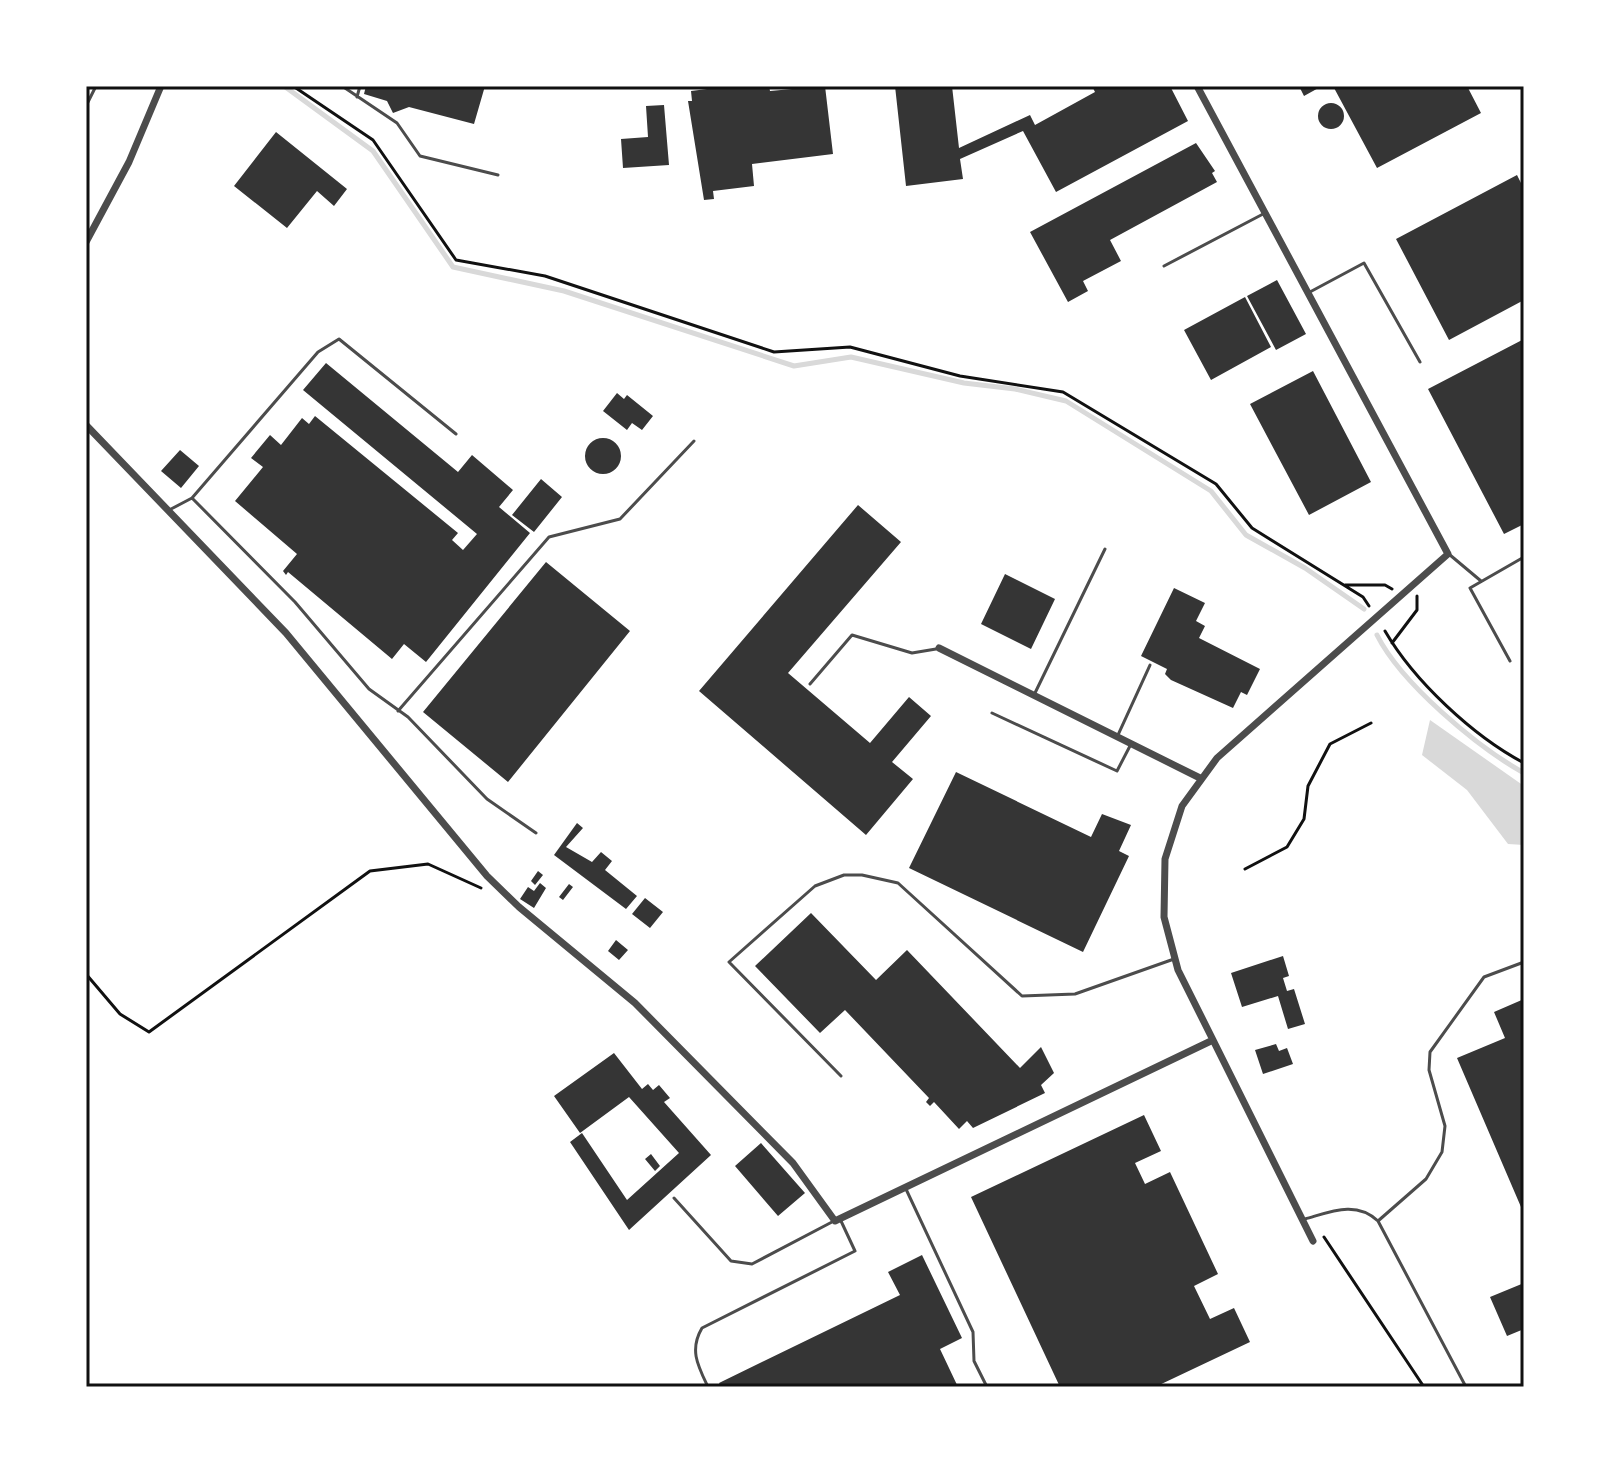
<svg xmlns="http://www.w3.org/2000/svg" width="1610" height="1473" font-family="Helvetica,sans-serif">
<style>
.water{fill:#d9d9d9}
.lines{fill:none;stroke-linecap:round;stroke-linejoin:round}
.stream{stroke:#d9d9d9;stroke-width:5}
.building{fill:#353535}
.path{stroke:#111;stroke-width:3}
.service{stroke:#4c4c4c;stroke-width:3}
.minor{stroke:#4c4c4c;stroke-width:7}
.neatline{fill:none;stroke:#111;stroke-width:3}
</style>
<rect width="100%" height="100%" fill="#fff"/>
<path class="water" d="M1430,720L1524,786V845L1508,844L1467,790L1422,755Z"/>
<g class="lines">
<path class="stream" d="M284,86L373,151L453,267L564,291L794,366L851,357L964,383L1015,389L1066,401L1211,491L1246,535L1305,568L1364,609
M1377,635C1401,683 1477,747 1524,773"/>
</g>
<path class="building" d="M366,86H485L474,124L409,107L393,113L387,101L364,94Z
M731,86H769L770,91L825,86L833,154L752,164L754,186L713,191L714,199L704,200L688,101H692L691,91Z
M895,86H952L959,148L1030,115L1035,125L1095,92L1092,86H1170L1188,121L1056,192L1023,131L960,159L963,179L906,186Z
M1299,86H1322L1304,96Z
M1333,86H1467L1481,113L1377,168Z
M1318 116a13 13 0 1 1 26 0a13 13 0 1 1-26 0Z
M664,105L669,165L623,168L621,139L648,137L646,106Z
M276,132L347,189L334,206L317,191L287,228L234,186Z
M1196,143L1215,171L1212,173L1217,182L1110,240L1121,261L1083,281L1088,291L1068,302L1030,232Z
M1517,175L1524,189V300L1449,340L1396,239Z
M1277,280L1306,334L1276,350L1247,296Z
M1245,297L1271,347L1211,380L1184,330Z
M1524,339V524L1504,534L1428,389Z
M326,363L458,472L472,455L513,490L499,507L530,533L426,662L404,644L392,659L288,572L286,575L283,571L297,554L235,501L263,467L251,458L270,435L281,445L302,418L309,424L315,416L458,533L452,540L463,550L477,534L303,390Z
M1313,371L1371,482L1309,515L1250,404Z
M617,393L624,399L627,395L653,416L642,430L632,423L627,430L603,411Z
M585 456a18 18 0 1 1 36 0a18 18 0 1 1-36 0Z
M180,450L199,466L181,488L161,471Z
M541,479L562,497L534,532L512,515Z
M858,505L901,542L788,673L870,743L909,697L931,716L892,762L913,779L866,835L699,691Z
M546,562L630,631L508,782L423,712Z
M1005,574L1055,599L1031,649L981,624Z
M1174,588L1205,603L1196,621L1205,626L1199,638L1260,669L1247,695L1241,692L1233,708L1171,680L1165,674L1167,669L1141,656Z
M956,772L1091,837L1102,814L1131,825L1119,851L1129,856L1083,952L909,868Z
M577,823L583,828L566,847L592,862L601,852L612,861L605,870L637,896L626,909L554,855Z
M538,871L543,875L535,885L531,881Z
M540,883L546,888L534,908L520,899L528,887L534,891Z
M569,884L573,887L563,900L559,897Z
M645,898L663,912L650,928L632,914Z
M811,913L876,980L907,950L1020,1068L1041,1047L1054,1073L1041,1085L1045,1093L973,1128L967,1121L959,1129L934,1102L930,1106L926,1102L929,1098L845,1010L820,1033L755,966Z
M616,940L628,950L619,960L608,951Z
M1283,956L1289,976L1283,978L1287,991L1294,989L1305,1024L1288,1029L1278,996L1242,1007L1231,973Z
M1524,999V1214L1457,1058L1505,1038L1494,1012Z
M1276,1044L1279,1051L1287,1048L1293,1064L1263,1074L1255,1050Z
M614,1053L642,1089L648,1084L653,1090L659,1085L670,1098L664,1102L711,1155L629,1230L570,1142L582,1133L627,1200L679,1153L629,1097L580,1133L554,1096Z
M1144,1115L1161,1151L1135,1163L1145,1184L1170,1172L1218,1274L1194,1286L1210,1319L1234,1308L1250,1342L1155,1387H1060L971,1197Z
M761,1143L805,1193L778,1216L735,1166Z
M651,1154L660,1166L655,1171L645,1159Z
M922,1255L962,1338L940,1349L958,1387H721L719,1383L900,1295L888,1272Z
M1524,1283V1329L1507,1336L1490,1297Z"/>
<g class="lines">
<path class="path" d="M293,86L373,140L456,260L545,276L774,352L850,347L960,376L1063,392L1216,484L1252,528L1363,597L1369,606
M1345,585H1385L1392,589
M1385,631C1414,681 1473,736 1524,763
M1392,643L1417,610V596
M1245,869L1287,847L1304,819L1308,786L1330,744L1371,723
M86,974L120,1014L149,1032L370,871L428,864L481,888
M1324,1237L1424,1387"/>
<path class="service" d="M342,86L397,123L420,156L498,175
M357,97L360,86
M86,106L96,86
M1164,266L1265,213
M1308,293L1364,263L1420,362
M192,498L295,602L369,689L408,717L487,799L536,833
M171,509L192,498L318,352L339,339L456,434
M1450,555L1481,581
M1510,661L1470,588L1524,557
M810,684L852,635L912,653L936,649
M1034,695L1105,549
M398,711L549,537L620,519L694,441
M992,713L1117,771L1131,744
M1117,737L1150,665
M841,1076L729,962L815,886L844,875H862L898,883L1022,996L1075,994L1174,959
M905,1187L973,1332L974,1361L987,1387
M674,1198L731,1261L752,1264L832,1222
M1305,1219C1330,1212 1356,1200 1378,1221L1466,1387
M1378,1221L1426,1179L1442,1152L1445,1126L1429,1070L1430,1052L1484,977L1524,962
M708,1387C698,1366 689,1350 702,1328L855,1251L841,1221"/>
<path class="minor" d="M1197,86L1448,554L1217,758L1182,806L1165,859L1164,917L1178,970L1213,1040
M86,242L129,162L161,86
M86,425L286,633L487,876L519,907L635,1003L793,1163L835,1221L1213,1040L1313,1241
M939,648L1200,778"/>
</g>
<rect width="1610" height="1473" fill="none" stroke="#ffffff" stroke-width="176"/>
<rect x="88" y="88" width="1434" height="1297" class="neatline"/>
</svg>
